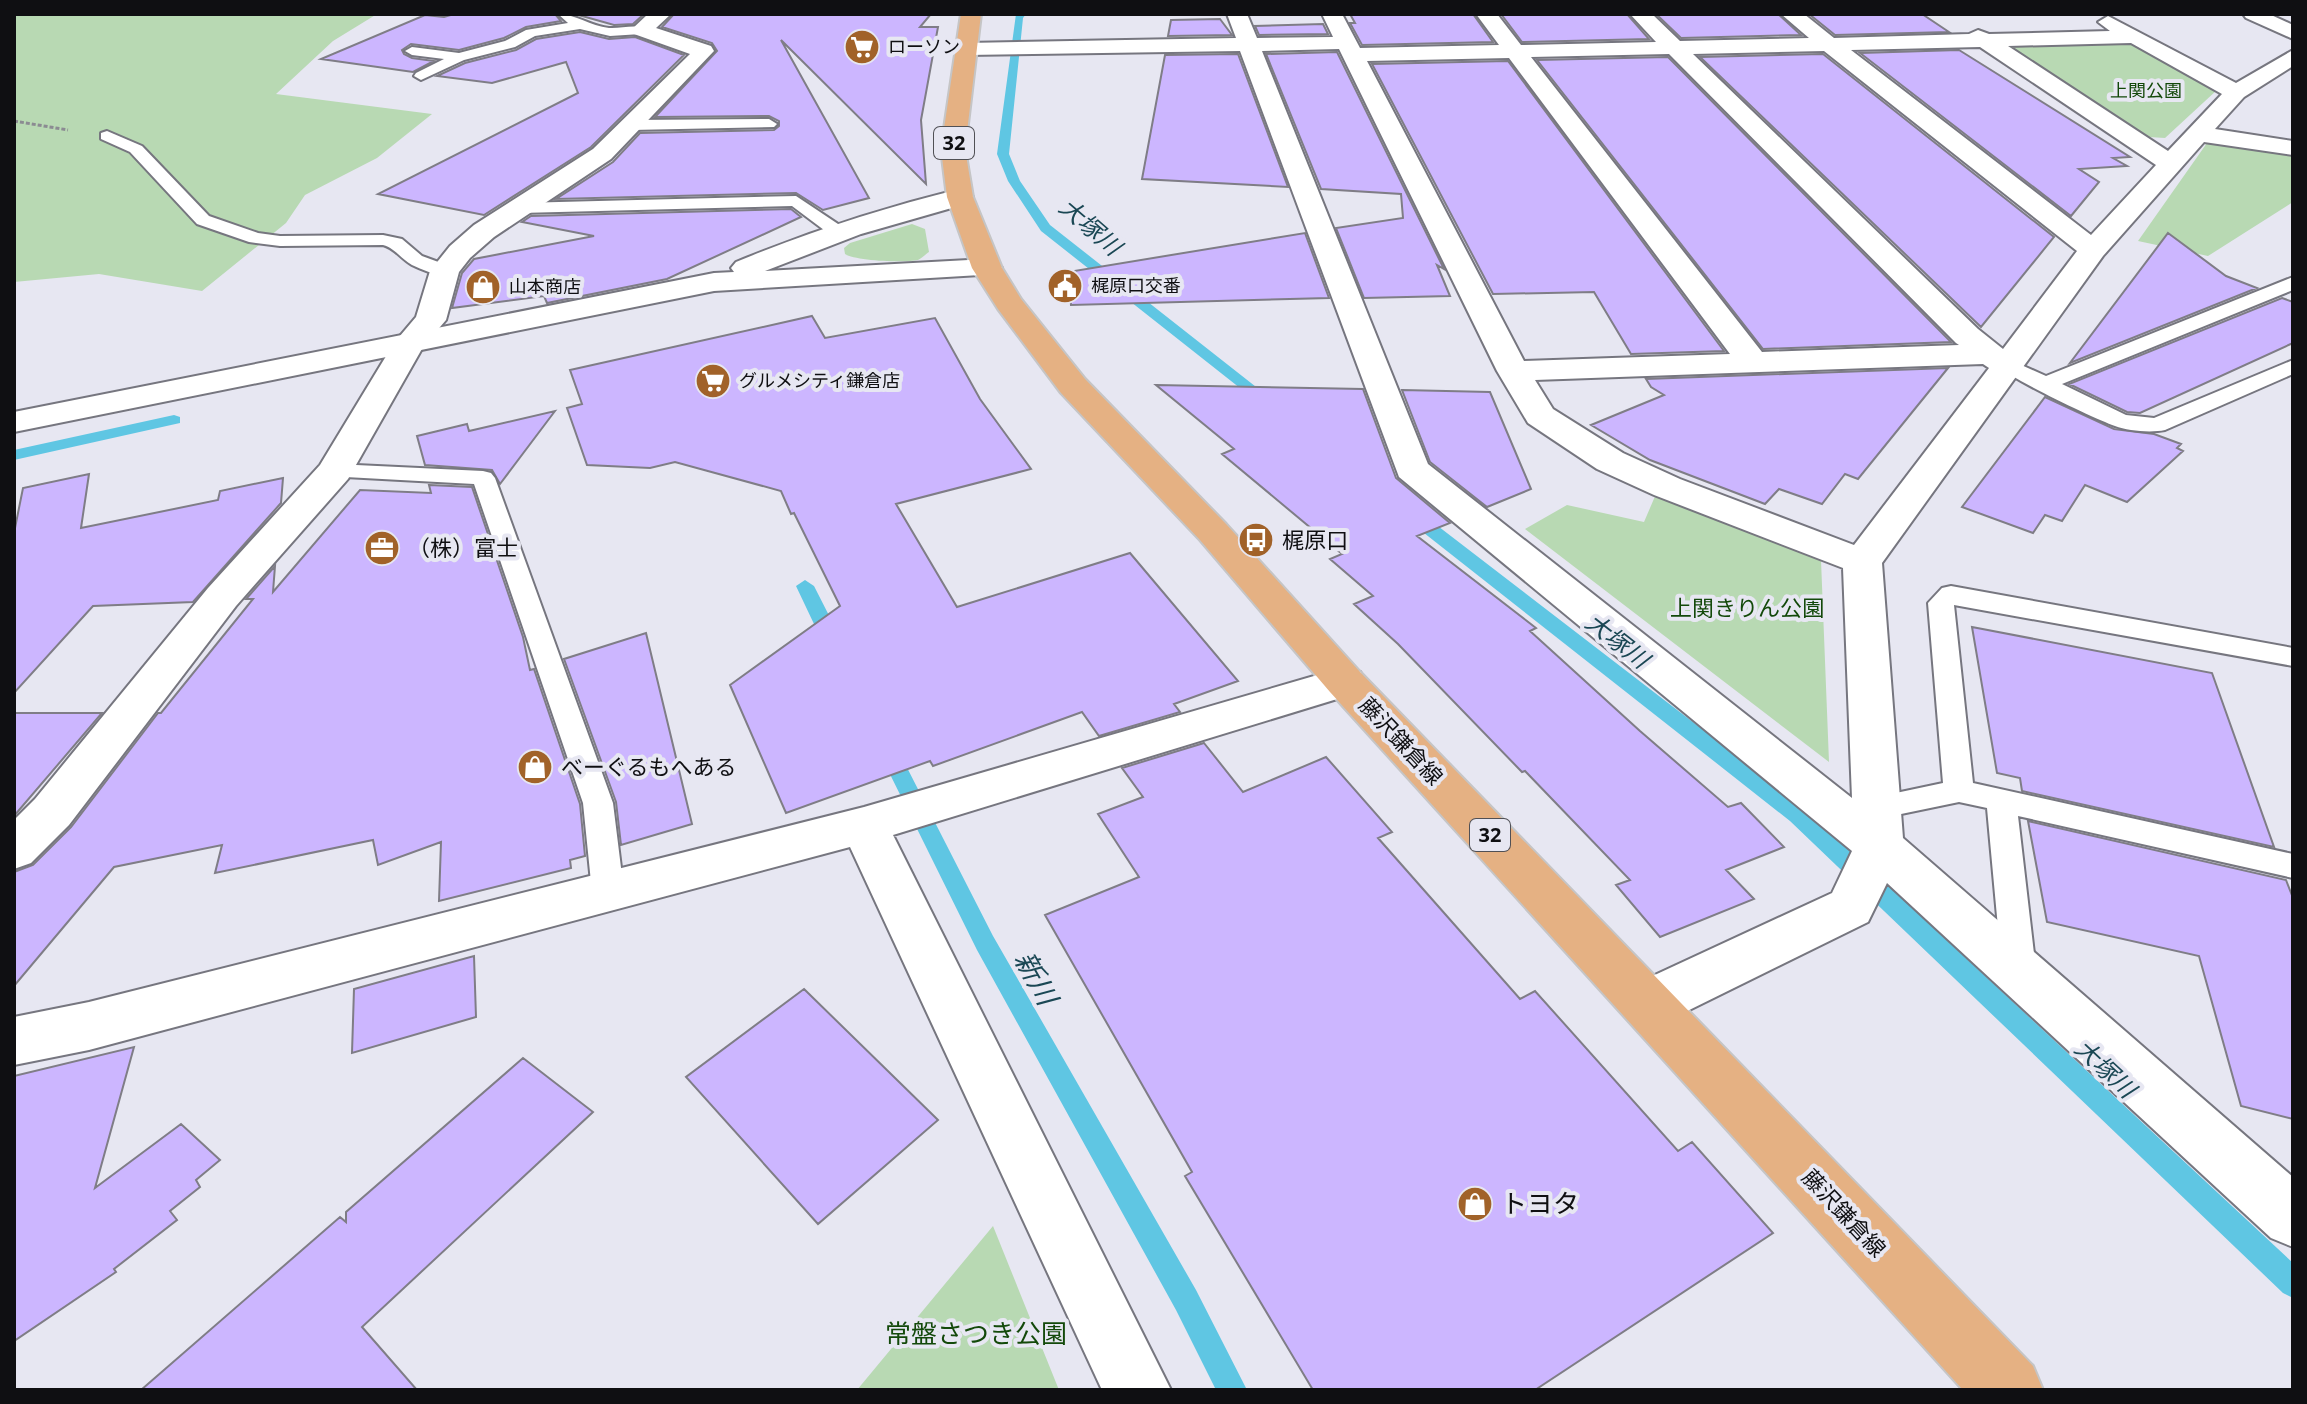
<svg xmlns="http://www.w3.org/2000/svg" width="2307" height="1404" font-family="'Open Sans','Noto Sans JP',sans-serif">
<style>
.green{fill:#b8d9b3}
.lines{fill:none;stroke-linecap:round;stroke-linejoin:round}
.stream{fill:#5fc6e3;fill-rule:evenodd}
.building{fill:#ccb6ff;stroke:#7f7d86;stroke-width:2}
.service-casing{stroke:#76767f;stroke-width:4}
.minor-casing{stroke:#76767f;stroke-width:4}
.tertiary-casing{stroke:#76767f;stroke-width:4}
.primary-casing{stroke:#c5c5c6;stroke-width:4}
.path{stroke:#8b8b92;stroke-width:3;stroke-dasharray:4 2;stroke-linecap:butt}
.service{fill:#fff;fill-rule:evenodd}
.minor{fill:#fff;fill-rule:evenodd}
.tertiary{fill:#fff;fill-rule:evenodd}
.primary{fill:#e5b183;fill-rule:evenodd}
.labels{text-anchor:middle;stroke-width:8;stroke-linejoin:round;paint-order:stroke}
.far-poi-label{font-size:18px;fill:#0f0f12;stroke:#e7e7f2;text-anchor:start}
.far-park-label{font-size:18px;fill:#13490a;stroke:#e7e7f2}
.shield{fill:#e7e7f2;stroke:#505055;stroke-width:2}
.shield-label{font-size:20px;font-weight:bold;fill:#0f0f12}
.poi-label{font-size:22px;fill:#0f0f12;stroke:#e7e7f2;text-anchor:start}
.park-label{font-size:22px;fill:#13490a;stroke:#e7e7f2}
.street-label{font-size:22px;fill:#0f0f12;stroke:#e7e7f2}
.water-label{font-size:24px;font-style:italic;fill:#1a4754;stroke:#e7e7f2}
.near-poi-label{font-size:26px;fill:#0f0f12;stroke:#e7e7f2;text-anchor:start}
.near-park-label{font-size:26px;fill:#13490a;stroke:#e7e7f2}
.near-water-label{font-size:28px;font-style:italic;fill:#1a4754;stroke:#e7e7f2}
</style>
<rect width="100%" height="100%" fill="#e7e7f2"/>
<path class="green" d="M14,14H377L333,41L276,94L432,114L377,158L305,195L286,223L202,291L99,274L14,282Z
M2009,42L2138,43L2217,90L2165,138L2149,137L2006,46Z
M2223,142L2293,153V202L2208,256L2138,241L2207,143Z
M912,224L925,229L929,252C927,253 921,259 918,260C906,263 855,261 845,254L844,248L850,243Z
M1656,494L1821,560L1829,762L1525,529L1567,505L1644,522Z
M993,1226L1059,1390H857Z"/>
<g class="lines">
<path class="stream" d="M1016,14H1026L1023,18L1009,154L1020,181L1050,225L1274,401V407H1264L1041,231L1008,181L997,154Z
M174,415L180,417V423L14,460V450Z
M1411,509L1417,510L1806,809L2293,1263V1298L2283,1293L1790,821L1405,518L1402,514Z
M805,580L814,586L843,643L840,647H826L823,643L796,586Z
M888,743L895,745L898,750L993,936L1196,1290L1247,1390H1216L1176,1310L977,950L878,750L881,745Z"/>
</g>
<path class="building" d="M454,14H555L561,21L526,27L504,38L459,50L411,44L402,50L404,54L412,58L434,61L413,72L321,59L425,15L444,17Z
M575,14H644L633,24L614,25Z
M674,14H931L920,27H938L921,120L926,184L781,40L869,198L823,210L796,193L556,199L613,162L640,133L774,130L779,126V121L769,116L655,117L717,51L712,43L662,27Z
M1350,14H1473L1493,42L1362,45L1350,23H1355Z
M1501,14H1627L1649,39L1522,42Z
M1656,14H1778L1801,35L1681,38Z
M1809,14H1922L1949,32L1835,35Z
M1220,19L1232,35L1168,36L1171,20Z
M1323,24L1328,34L1259,35L1255,26Z
M580,32L609,39L635,37L684,55L591,147L484,215L378,194L578,93L566,62L492,83L437,76L465,63L516,50L536,39Z
M1959,50L2130,157L2113,158L2127,166L2079,169L2099,182L2071,216L1860,53Z
M1337,52L1444,269L1437,265L1450,296L1364,298L1336,228L1403,218L1401,194L1321,189L1266,54Z
M1238,54L1288,187L1142,179L1165,55Z
M1823,54L2054,237L1981,327L1700,57Z
M1668,57L1951,342L1763,349L1537,60Z
M1508,61L1724,351L1631,354L1594,292L1493,294L1372,64Z
M791,209L801,217L667,279L547,303L544,296L452,308L462,273L474,259L594,236L522,222L531,216Z
M1305,233L1329,298L1071,305L1068,272Z
M2168,233L2226,276L2257,288L2070,363Z
M2282,298L2293,302V343L2140,413L2127,412L2069,384Z
M812,316L825,338L935,318L980,399L1031,469L896,504L957,607L1130,553L1238,681L1174,704L1180,712L1099,736L1082,712L933,766L930,761L786,813L730,685L840,606L794,513L791,514L781,491L675,462L650,468L587,465L567,408L582,404L570,370Z
M1948,368L1858,479L1845,474L1822,504L1779,489L1765,504L1650,460L1591,425L1664,395L1651,387L1646,379Z
M1156,385L1363,389L1396,478L1450,523L1417,536L1536,628L1530,631L1640,731L1728,807L1741,803L1784,847L1726,870L1754,899L1660,937L1616,885L1630,880L1525,771L1522,772L1398,644L1354,604L1373,596L1330,559L1342,554L1222,454L1234,449Z
M1402,390L1490,392L1531,489L1487,507L1430,462Z
M2045,397L2114,429L2154,434L2181,444L2177,448L2183,451L2127,502L2085,485L2062,521L2045,515L2033,533L1962,507Z
M555,411L500,484L492,470L425,465L417,436L467,424L469,431Z
M89,474L81,528L218,500L220,491L283,478L281,503L193,602L93,606L14,693V533L23,488Z
M429,485L472,487L523,637L530,670L534,669L580,804L585,856L570,860L571,868L439,901L441,842L378,865L373,840L215,873L222,845L114,867L14,986V872L33,865L71,827L158,713H161L253,599H246L275,566L273,592L360,490L431,493Z
M1972,627L2212,673L2274,847L2022,791L2020,778L1997,773Z
M646,633L692,824L621,845L616,802L564,659Z
M14,713H102L14,816Z
M1204,743L1243,792L1326,757L1392,832L1378,838L1520,999L1535,991L1678,1151L1692,1142L1773,1233L1535,1390H1313L1185,1176L1192,1172L1045,915L1139,877L1098,814L1143,797L1122,768Z
M2028,821L2286,880L2293,898V1119L2241,1106L2199,956L2047,922Z
M474,956L476,1017L352,1053L354,989Z
M804,989L938,1120L818,1224L686,1077Z
M134,1047L95,1188L181,1124L220,1160L196,1180L200,1187L170,1211L177,1220L114,1269L116,1272L14,1341V1076Z
M523,1058L593,1112L362,1327L417,1390H141L340,1217L346,1222V1212Z"/>
<g class="lines">
<defs>
<path id="service" d="M558,14C576,14 590,26 609,28C621,29 638,23 648,30L641,34L610,36L580,29L535,36L515,47L464,60L421,80L414,76L416,73L444,59L412,55L405,51L412,47L459,53L505,41L526,30L568,23Z
M769,119L777,124L774,127L631,130L623,125L631,120Z
M107,131L142,146L209,216L258,233L280,236L383,235L402,239L422,256L452,267L454,271L445,277C434,274 422,270 412,265C401,259 395,248 383,245L280,246L249,242L197,224L130,152L101,139V133Z
M796,196L844,228L847,232L844,236H832L792,206L520,213L511,208L520,203Z
M2293,277V290L2062,384L2126,415L2154,418L2293,360V374L2165,430C2151,433 2128,431 2115,426C2095,419 2008,378 1998,365L2008,359L2046,376Z
M335,464L483,471L491,473L495,478L613,803L624,892L619,901L608,905L597,901L592,892L583,803L474,484L327,476L324,471L327,466Z
M1951,586L2293,648V666L1954,605L1973,783L2293,854V878L2018,816L2036,971L2031,981L2019,985L2007,981L2002,971L1987,808L1959,802L1877,819L1866,816L1862,808L1866,800L1877,797L1943,783L1928,603L1942,588Z"/>
<path id="minor" d="M648,14H671L656,28L711,46L714,51L611,159L494,237L470,258L459,272L446,320L423,347L348,479L236,606L69,825L31,863L14,869V820L35,799L208,588L320,465L394,343L416,317L430,271L450,246L474,225L593,149L690,54L634,34L631,30Z
M1227,14H1247L1257,38L1333,37L1322,14H1342L1360,48L1499,45L1476,14H1497L1521,45L1656,42L1630,14H1652L1680,41L1809,38L1781,14H1804L1834,38L1969,34L1978,30L1989,34L2110,31L2098,22L2108,16L2236,83L2293,50V66L2244,97L2215,129L2293,141V155L2204,142L2103,256L1882,563L1903,838L2293,1177V1247L2271,1238L1887,883L1868,922L1669,1020L1650,1026L1631,1020L1623,1003L1631,986L1832,893L1852,851L1399,477L1240,51L966,55L955,49L966,43L1236,38ZM2131,43L2222,94L2168,151L2008,46ZM1980,47L2156,165L2091,235L1851,50ZM1339,49L1497,371L1528,423L1597,469L1654,495L1843,568L1852,798L1428,464L1262,51ZM1824,51L2077,251L2003,349L1978,329L1693,54ZM1669,54L1956,343L1959,345L1762,352L1531,57ZM1509,58L1730,354L1524,361L1367,61ZM1983,364L1989,368L1854,545L1680,479L1623,453L1553,409L1535,380Z
M2243,14H2269L2293,25V39L2246,18Z
M1345,667L1360,672L1367,682L1360,692L893,835L1171,1390H1102L850,847L89,1050L14,1065V1017L89,1002L864,807Z"/>
<path id="tertiary" d="M960,189L969,191L973,197L969,203L861,234L765,271L987,259L997,262L1002,268L997,274L714,291L14,432V412L714,273L734,272L731,268L736,262C809,232 883,208 960,189Z"/>
<path id="primary" d="M961,14H981L965,149L973,197L1002,268L1021,299L1085,379L1226,524L1360,672L2033,1366L2043,1390H1963L1330,692L1200,540L1061,393L998,309L972,268L947,197L941,149Z"/>
</defs>
<use href="#service" class="service-casing"/>
<use href="#minor" class="minor-casing"/>
<use href="#tertiary" class="tertiary-casing"/>
<use href="#primary" class="primary-casing"/>
<path class="path" d="M14,121L68,130"/>
<use href="#service" class="service"/>
<use href="#minor" class="minor"/>
<use href="#tertiary" class="tertiary"/>
<use href="#primary" class="primary"/>
</g>
<defs>
<symbol id="supermarket-disc" viewBox="-11 -11 22 22"><circle r="9.5" fill="#a16229" stroke="#e7e7f2"/><path d="M-6-5.5h2.5l.6 2H6L4.5 2H-2.5L-4.4-4H-6ZM-1.5 3.2a1.3 1.3 0 1 0 .1 0ZM3 3.2a1.3 1.3 0 1 0 .1 0Z" fill="#fff"/></symbol>
<symbol id="civic-disc" viewBox="-11 -11 22 22"><circle r="9.5" fill="#a16229" stroke="#e7e7f2"/><path d="M-.6-6.5H3V-4.5H.6V-3L4-1V1h2V6H-6V1h2V-1L-.6-3ZM-1.2 2.5V6h2.4V2.5Z" fill="#fff"/></symbol>
<symbol id="shop-disc" viewBox="-11 -11 22 22"><circle r="9.5" fill="#a16229" stroke="#e7e7f2"/><path d="M-5-2.5h2.3a2.7 3.5 0 0 1 5.4 0H5L5.5 6h-11ZM-1.5-2.5h3a1.5 2.3 0 0 0-3 0Z" fill="#fff"/></symbol>
<symbol id="bus-disc" viewBox="-11 -11 22 22"><circle r="9.5" fill="#a16229" stroke="#e7e7f2"/><path d="M-5-6H5V4H4V6H2V4H-2V6H-4V4H-5ZM-3.5-4V0h7V-4ZM-3.5 1.2v1.5H-2V1.2ZM2 1.2v1.5H3.5V1.2Z" fill="#fff"/></symbol>
<symbol id="office-disc" viewBox="-11 -11 22 22"><circle r="9.5" fill="#a16229" stroke="#e7e7f2"/><path d="M-6-3h4V-5.5h4V-3h4V5H-6ZM-1-4.5V-3h2v-1.5ZM-6 0V1H6V0Z" fill="#fff"/></symbol>
</defs>
<g fill-rule="evenodd">
<use href="#supermarket-disc" x="842" y="27" width="40" height="40"/>
<use href="#civic-disc" x="1045" y="266" width="40" height="40"/>
<use href="#shop-disc" x="463" y="267" width="40" height="40"/>
<use href="#supermarket-disc" x="693" y="361" width="40" height="40"/>
<use href="#bus-disc" x="1236" y="520" width="40" height="40"/>
<use href="#office-disc" x="362" y="528" width="40" height="40"/>
<use href="#shop-disc" x="515" y="747" width="40" height="40"/>
<use href="#shop-disc" x="1455" y="1184" width="40" height="40"/>
</g>
<g class="labels">
<g class="far-poi-label">
<text x="888" y="53">ローソン</text>
<text x="1091" y="292">梶原口交番</text>
<text x="509" y="293">山本商店</text>
<text x="739" y="387">グルメシティ鎌倉店</text>
</g>
<g class="far-park-label">
<text x="2146" y="97">上関公園</text>
</g>
<g class="shield">
<rect x="934" y="127" width="40" height="32" rx="6"/>
<rect x="1470" y="819" width="40" height="32" rx="6"/>
</g>
<g class="shield-label">
<text x="954" y="150">32</text>
<text x="1490" y="842">32</text>
</g>
<g class="poi-label">
<text x="1282" y="548">梶原口</text>
<text x="408" y="556">（株）富士</text>
<text x="561" y="775">べーぐるもへある</text>
</g>
<g class="park-label">
<text x="1747" y="616">上関きりん公園</text>
</g>
<g class="street-label">
<text transform="translate(1401 741) rotate(47)" y="8">藤沢鎌倉線</text>
<text transform="translate(1844 1213) rotate(47)" y="8">藤沢鎌倉線</text>
</g>
<g class="water-label">
<text transform="translate(1090 227) rotate(41)" y="8">大塚川</text>
<text transform="translate(1617 641) rotate(38)" y="8">大塚川</text>
<text transform="translate(2105 1069) rotate(43)" y="8">大塚川</text>
</g>
<g class="near-poi-label">
<text x="1501" y="1213">トヨタ</text>
</g>
<g class="near-park-label">
<text x="976" y="1343">常盤さつき公園</text>
</g>
<g class="near-water-label">
<text transform="translate(1036 978) rotate(61)" y="10">新川</text>
</g>
</g>
<rect width="2307" height="1404" fill="none" stroke="#0f0f12" stroke-width="32"/>
</svg>
